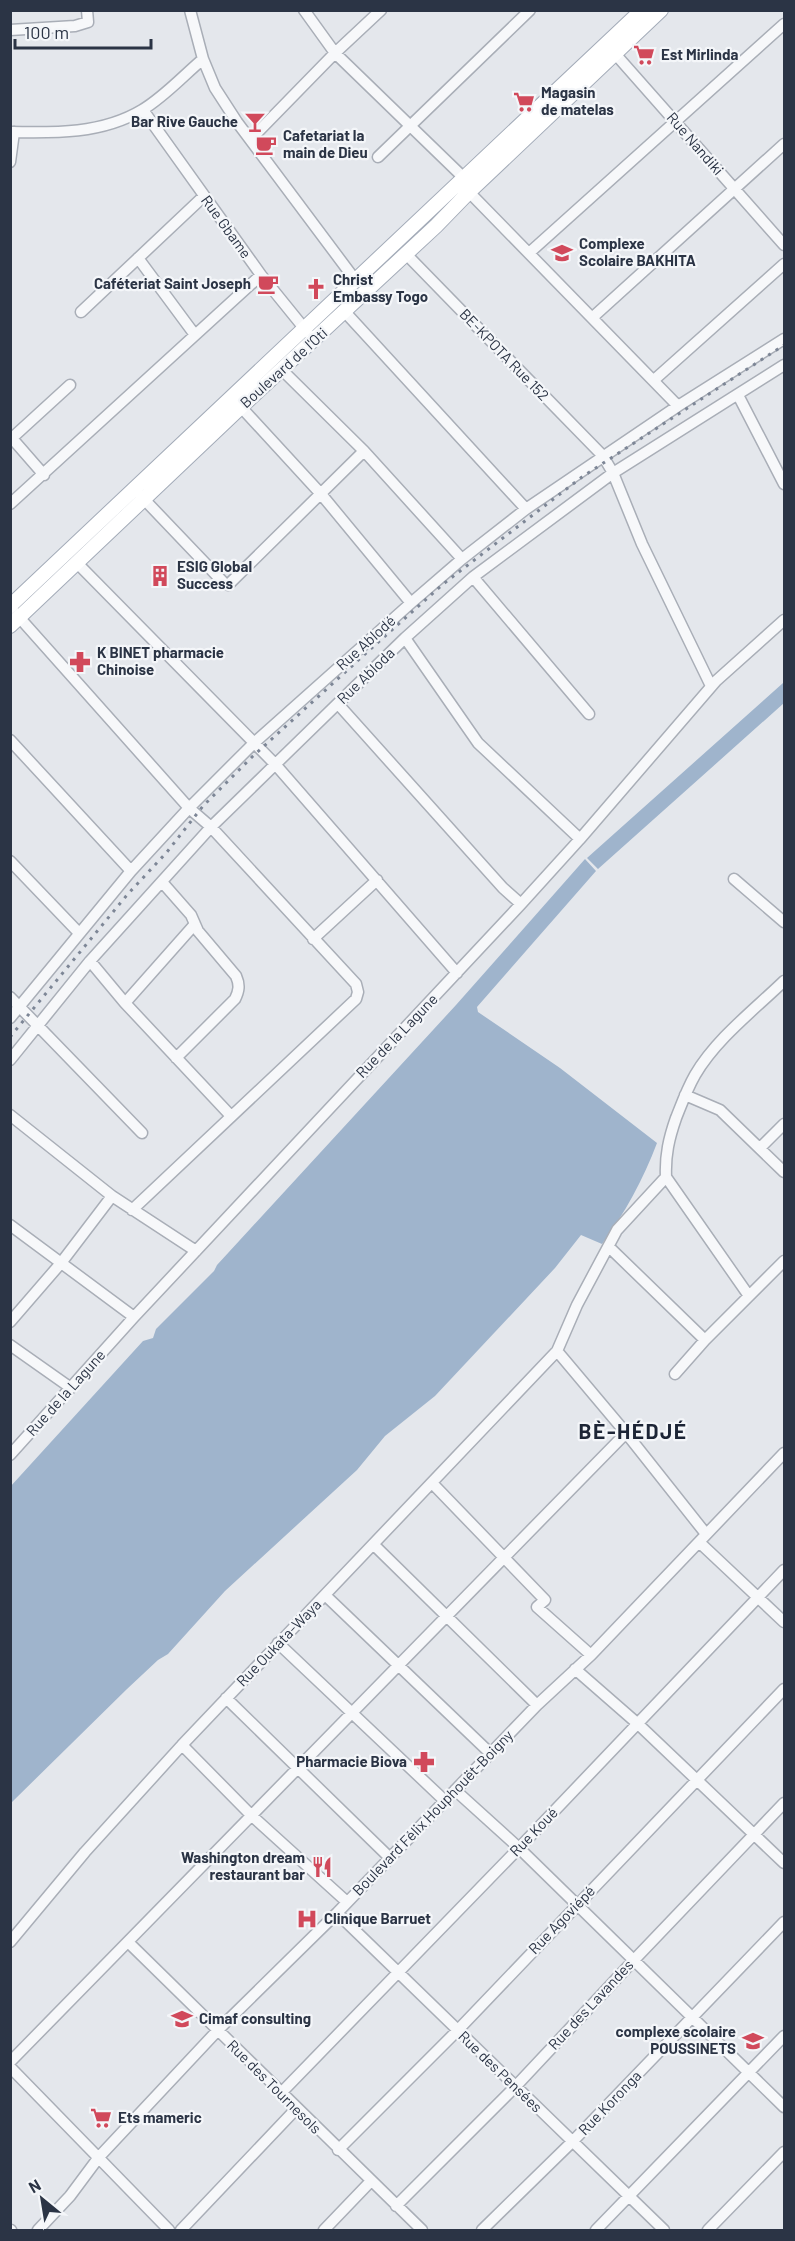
<svg xmlns="http://www.w3.org/2000/svg" width="795" height="2241" font-family="Barlow,sans-serif">
<style>
.water{fill:#9fb4cc}
.lines{fill:none;stroke-linecap:round;stroke-linejoin:round}
.minor-casing{stroke:#a9aeb7;stroke-width:13}
.major-casing{stroke:#a3abb8;stroke-width:16}
.minor{stroke:#f7f8fa;stroke-width:10}
.major{stroke:#fff;stroke-width:14}
.rail{stroke:#7d8696;stroke-width:3;stroke-dasharray:3 6;stroke-linecap:butt}
.labels{text-anchor:middle;stroke-width:4.5;stroke-linejoin:round;paint-order:stroke}
.poi-label{font-size:15px;font-weight:bold;fill:#2b3445;stroke:#f4f6f9;text-anchor:start}
.street-label{font-size:15px;fill:#2b3445;stroke:#f4f6f9}
.district-label{font-size:21px;font-weight:bold;letter-spacing:1.5px;fill:#1d2536;stroke:#f4f6f9}
</style>
<rect width="100%" height="100%" fill="#e4e7ec"/>
<path class="water" d="M783,683L784,703L598,869L587,858Z
M585,859L596,871L477,1007L478,1012L560,1068L657,1143C643,1180 625,1213 602,1244L581,1235L555,1268L435,1396L385,1436L357,1470L225,1591L168,1654L158,1660L127,1689L11,1803L10,1487L143,1341L153,1338L156,1329L214,1271L217,1265L456,1005Z"/>
<g class="lines">
<defs>
<path id="minor" d="M190,10L203,59L215,88L237,122L356,281
M304,10L335,53L464,178
M10,30L75,26L88,22L87,10
M610,48L784,245
M143,110L261,275L308,333
M10,132C55,133 102,134 142,110C163,98 184,75 203,59
M251,139L335,53L381,10
M378,157L530,10
M10,162L14,132
M469,192L678,406
M529,253L784,24
M406,254L603,456L613,473L642,544L711,686
M138,258L195,335
M81,312L204,196
M345,312L526,509
M593,317L784,144
M282,370L364,451L462,559
M654,380L784,264
M738,395L784,484
M241,407L321,494L411,603
M10,436L44,475
M12,438L70,385
M140,495L224,583L228,585L364,451
M10,504L261,275
M78,564L275,764L457,973
M473,577L589,714
M10,607L189,808L211,827L356,984L358,992L356,999L132,1210
M405,638L478,743L580,839
M338,704L503,888L521,904
M10,740L131,871
M10,861L79,933
M734,879L784,922
M162,882L191,915L198,931L236,976C240,985 239,991 235,999L176,1058
M313,939L377,880
M90,961L125,1003L231,1116
M10,997L142,1133
M125,1003L195,924
M10,1018L131,871L189,808L254,743L411,603L462,559L526,509L678,406L784,339
M10,1060L90,961L211,827L405,638L473,577L613,473L784,365
M685,1095L720,1110L784,1172
M10,1115L112,1196L196,1251
M760,1148L784,1124
M666,1177L749,1296
M10,1225L134,1317
M609,1247L705,1340
M10,1322L61,1263L112,1196
M10,1345L71,1388
M557,1351L626,1433L706,1534
M675,1374L705,1340L784,1261
M10,1455L134,1317L521,904L580,839L716,681L784,620
M433,1484L545,1600L537,1607L591,1655
M699,1542L784,1622
M374,1545L537,1705
M325,1595L490,1753
M278,1643L444,1800
M575,1669L638,1724L784,1863
M226,1698L389,1857
M182,1745L251,1815L347,1902
M455,1790L519,1848L784,2107
M337,1913L664,2230
M10,1942L85,1852L182,1745L557,1351L577,1305L617,1230L666,1177C665,1155 669,1138 676,1118C682,1103 687,1089 695,1075C716,1039 754,1010 784,981
M128,1942L422,2230
M10,2062L626,1433
M10,2067L169,2230
M281,2093L519,1848L784,1570
M338,2150L457,2031L784,1689
M396,2206L515,2087L634,1960L784,1803
M10,2230H11
M38,2230L70,2196L99,2157L218,2030L337,1913L537,1705L591,1655L784,1453
M181,2230L296,2109
M324,2230L371,2181
M482,2230L573,2141L784,1922
M596,2230L784,2036
M708,2230L784,2152"/>
<path id="major" d="M10,606L642,10
M10,626L241,407L436,226L469,192L661,10"/>
</defs>
<use href="#minor" class="minor-casing"/>
<use href="#major" class="major-casing"/>
<use href="#minor" class="minor"/>
<use href="#major" class="major"/>
<path class="rail" d="M10,1037L127,895L167,852L203,806L252,757L364,655L442,585L582,477L784,345"/>
</g>
<defs>
<symbol id="supermarket-bare" viewBox="-9 -9 18 18"><path d="M-6-5.5h2.5l.6 2H6L4.5 2H-2.5L-4.4-4H-6ZM-1.5 3.2a1.3 1.3 0 1 0 .1 0ZM3 3.2a1.3 1.3 0 1 0 .1 0Z" fill="#d1495b" stroke="#f4f6f9" stroke-width="2.5" paint-order="stroke"/></symbol>
<symbol id="bar-bare" viewBox="-9 -9 18 18"><path d="M-6-5H6L.8 .8V4.5H3.5V6h-7V4.5H-.8V.8Z" fill="#d1495b" stroke="#f4f6f9" stroke-width="2.5" paint-order="stroke"/></symbol>
<symbol id="cafe-bare" viewBox="-9 -9 18 18"><path d="M-5.5-4.5H6V0H3Q3 3.5 0 3.5H-2.5Q-5.5 3.5-5.5 0ZM3-3.2v2h1.7v-2ZM-6 4.5H4V6H-6Z" fill="#d1495b" stroke="#f4f6f9" stroke-width="2.5" paint-order="stroke"/></symbol>
<symbol id="school-bare" viewBox="-9 -9 18 18"><path d="M0-5L7-2L0 1L-7-2ZM-4 1L0 2.5L4 1V4Q0 6-4 4Z" fill="#d1495b" stroke="#f4f6f9" stroke-width="2.5" paint-order="stroke"/></symbol>
<symbol id="church-bare" viewBox="-9 -9 18 18"><path d="M-1.2-6h2.4v3.5h3.3v2.4h-3.3V6h-2.4V-.1h-3.3v-2.4h3.3Z" fill="#d1495b" stroke="#f4f6f9" stroke-width="2.5" paint-order="stroke"/></symbol>
<symbol id="building-bare" viewBox="-9 -9 18 18"><path d="M-4-6H4V6H1V3H-1V6H-4ZM-2.5-4.3h1.7v1.8h-1.7ZM.8-4.3h1.7v1.8H.8ZM-2.5-1h1.7V.8h-1.7ZM.8-1h1.7V.8H.8Z" fill="#d1495b" stroke="#f4f6f9" stroke-width="2.5" paint-order="stroke"/></symbol>
<symbol id="pharmacy-bare" viewBox="-9 -9 18 18"><path d="M-2-6h4v4h4v4h-4v4h-4v-4h-4v-4h4Z" fill="#d1495b" stroke="#f4f6f9" stroke-width="2.5" paint-order="stroke"/></symbol>
<symbol id="restaurant-bare" viewBox="-9 -9 18 18"><path d="M-5-6h1v4h1v-4h1v4h1v-4h1v5L-1.5 .5V6h-2V.5L-5-1ZM5-6V6H3V1.5H1.5Q1.5-4 5-6Z" fill="#d1495b" stroke="#f4f6f9" stroke-width="2.5" paint-order="stroke"/></symbol>
<symbol id="hospital-bare" viewBox="-9 -9 18 18"><path d="M-5-5h3v3.5h4V-5h3V5h-3V1.5h-4V5h-3Z" fill="#d1495b" stroke="#f4f6f9" stroke-width="2.5" paint-order="stroke"/></symbol>
</defs>
<g fill-rule="evenodd">
<use href="#supermarket-bare" x="629" y="40" width="30" height="30"/>
<use href="#supermarket-bare" x="509" y="87" width="30" height="30"/>
<use href="#bar-bare" x="240" y="107" width="30" height="30"/>
<use href="#cafe-bare" x="251" y="130" width="30" height="30"/>
<use href="#school-bare" x="547" y="238" width="30" height="30"/>
<use href="#cafe-bare" x="253" y="269" width="30" height="30"/>
<use href="#church-bare" x="301" y="274" width="30" height="30"/>
<use href="#building-bare" x="145" y="561" width="30" height="30"/>
<use href="#pharmacy-bare" x="65" y="647" width="30" height="30"/>
<use href="#pharmacy-bare" x="409" y="1747" width="30" height="30"/>
<use href="#restaurant-bare" x="307" y="1852" width="30" height="30"/>
<use href="#hospital-bare" x="292" y="1904" width="30" height="30"/>
<use href="#school-bare" x="167" y="2004" width="30" height="30"/>
<use href="#school-bare" x="738" y="2026" width="30" height="30"/>
<use href="#supermarket-bare" x="86" y="2103" width="30" height="30"/>
</g>
<g class="labels">
<g class="poi-label">
<text x="661" y="60">Est Mirlinda</text>
<text x="541" y="98">Magasin<tspan x="541" dy="17">de matelas</tspan></text>
<text x="238" y="127" text-anchor="end">Bar Rive Gauche</text>
<text x="283" y="141">Cafetariat la<tspan x="283" dy="17">main de Dieu</tspan></text>
<text x="579" y="249">Complexe<tspan x="579" dy="17">Scolaire BAKHITA</tspan></text>
<text x="333" y="285">Christ<tspan x="333" dy="17">Embassy Togo</tspan></text>
<text x="251" y="289" text-anchor="end">Caféteriat Saint Joseph</text>
<text x="177" y="572">ESIG Global<tspan x="177" dy="17">Success</tspan></text>
<text x="97" y="658">K BINET pharmacie<tspan x="97" dy="17">Chinoise</tspan></text>
<text x="407" y="1767" text-anchor="end">Pharmacie Biova</text>
<text x="305" y="1863" text-anchor="end">Washington dream<tspan x="305" dy="17">restaurant bar</tspan></text>
<text x="324" y="1924">Clinique Barruet</text>
<text x="199" y="2024">Cimaf consulting</text>
<text x="736" y="2037" text-anchor="end">complexe scolaire<tspan x="736" dy="17">POUSSINETS</tspan></text>
<text x="118" y="2123">Ets mameric</text>
</g>
<g class="street-label">
<text transform="translate(695 144) rotate(49)" y="5">Rue Nandiki</text>
<text transform="translate(226 227) rotate(54)" y="5">Rue Gbame</text>
<text transform="translate(504 355) rotate(46)" y="5">BE-KPOTA Rue 152</text>
<text transform="translate(284 368) rotate(-42)" y="5">Boulevard de l'Oti</text>
<text transform="translate(366 643) rotate(-42)" y="5">Rue Ablodé</text>
<text transform="translate(366 676) rotate(-44)" y="5">Rue Abloda</text>
<text transform="translate(397 1036) rotate(-46)" y="5">Rue de la Lagune</text>
<text transform="translate(66 1393) rotate(-48)" y="5">Rue de la Lagune</text>
<text transform="translate(279 1643) rotate(-46)" y="5">Rue Oukata-Waya</text>
<text transform="translate(433 1813) rotate(-46)" y="5">Boulevard Félix Houphouët-Boigny</text>
<text transform="translate(534 1832) rotate(-46)" y="5">Rue Koué</text>
<text transform="translate(562 1920) rotate(-46)" y="5">Rue Agoviépé</text>
<text transform="translate(591 2005) rotate(-47)" y="5">Rue des Lavandes</text>
<text transform="translate(500 2072) rotate(44)" y="5">Rue des Pensées</text>
<text transform="translate(274 2087) rotate(45)" y="5">Rue des Tournesols</text>
<text transform="translate(610 2103) rotate(-46)" y="5">Rue Koronga</text>
</g>
<g class="district-label">
<text x="633" y="1439">BÈ-HÉDJÉ</text>
</g>
</g>
<rect width="795" height="2241" fill="none" stroke="#2b3445" stroke-width="24"/>
<g transform="translate(42 2199) rotate(330)" stroke="#f4f6f9" stroke-width="4.5" paint-order="stroke">
<path d="M0-4.5L10 22L0 15L-10 22Z" fill="#2b3445"/>
<text y="-9" font-size="16" font-weight="bold" text-anchor="middle" fill="#2b3445">N</text>
</g>
<path d="M15 39v9h136v-9" fill="none" stroke="#2b3445" stroke-width="3"/>
<text x="24" y="39" font-size="18" fill="#2b3445" stroke="#f4f6f9" stroke-width="4.5" paint-order="stroke">100 m</text>
</svg>
